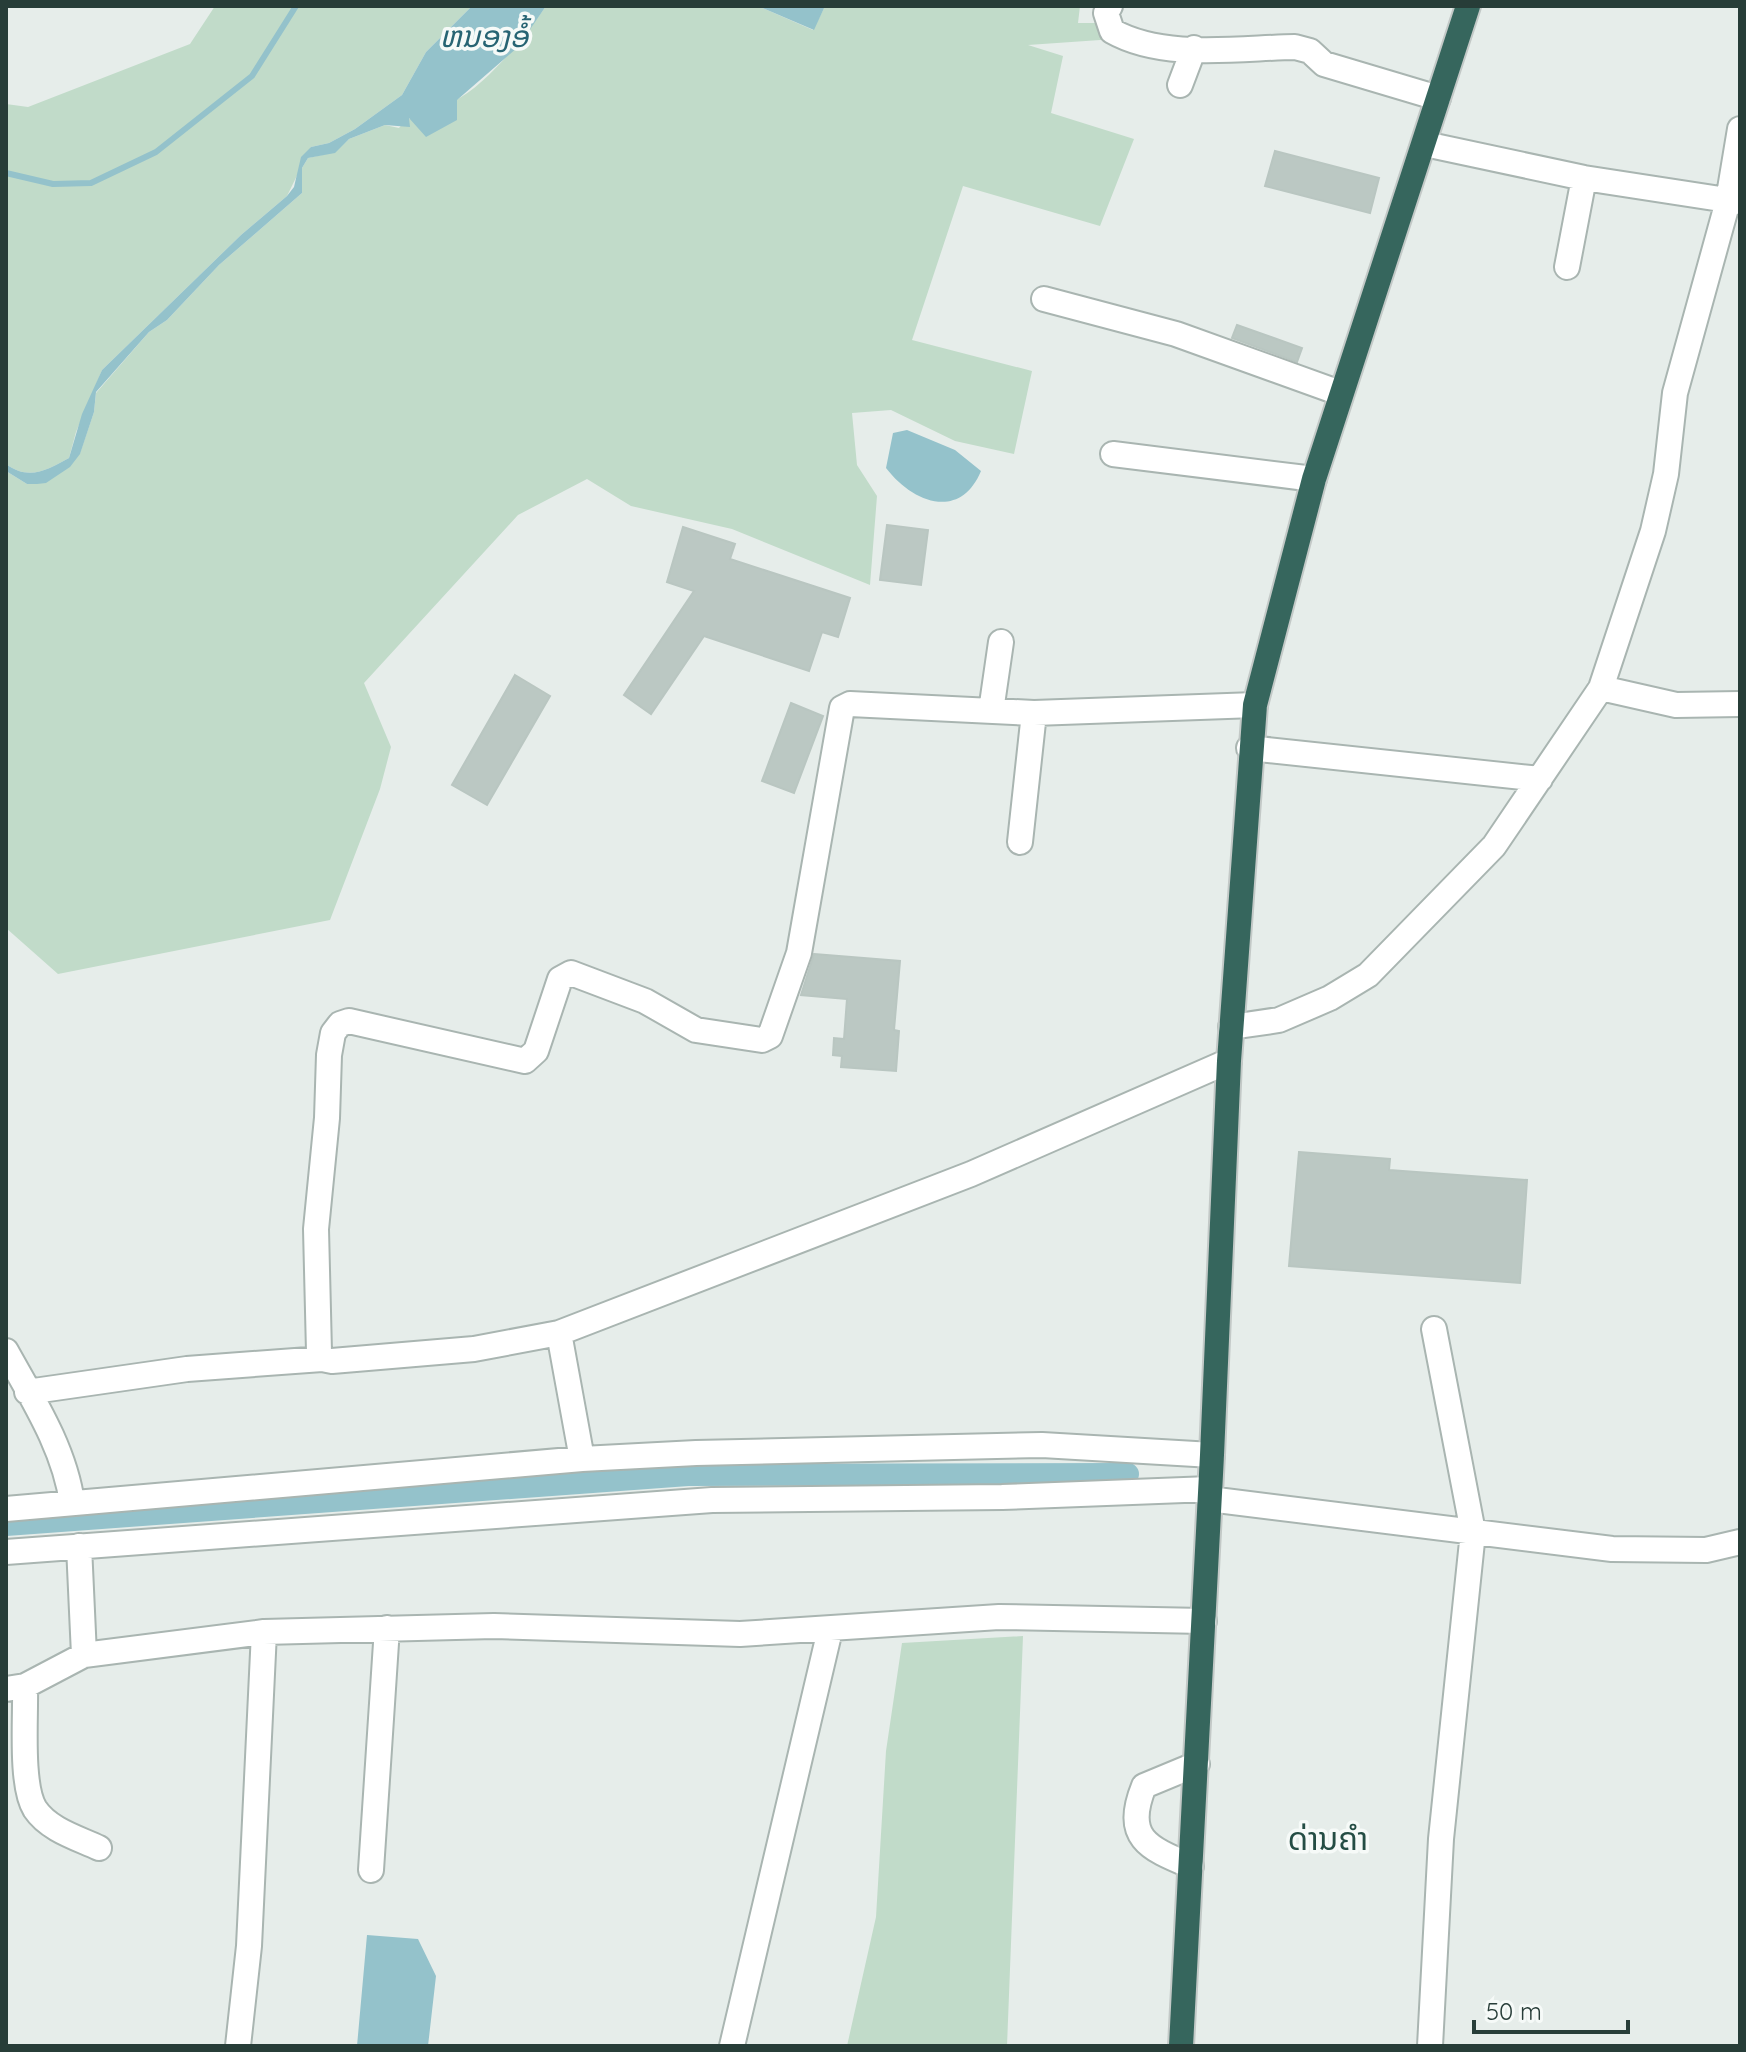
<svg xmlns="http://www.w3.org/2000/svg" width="1746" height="2052" font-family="Quicksand,'Noto Sans Lao',sans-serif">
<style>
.green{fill:#c1dbc9}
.water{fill:#94c2cb}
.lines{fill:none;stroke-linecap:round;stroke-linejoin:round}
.stream{stroke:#94c2cb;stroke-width:6}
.canal{stroke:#94c2cb;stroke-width:22}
.building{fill:#bbc8c3;stroke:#b9c6c1;stroke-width:2}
.minor-casing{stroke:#a9b5b1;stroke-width:28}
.highway-casing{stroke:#c3c9c7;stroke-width:28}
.minor{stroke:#fff;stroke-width:24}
.highway{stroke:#36665d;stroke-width:24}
.labels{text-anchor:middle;stroke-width:7;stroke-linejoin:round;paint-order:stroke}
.water-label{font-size:30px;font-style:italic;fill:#276473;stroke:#f6faf8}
.quarter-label{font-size:32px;fill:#244d44;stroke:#f6faf8}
</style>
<rect width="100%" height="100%" fill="#e6edea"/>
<path class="green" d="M215,6H472L426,52L402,95L355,129L329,143L311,147L287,196L241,235L102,370L76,432L69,458C47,470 29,481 6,464V104L28,107L190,44Z
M546,6H758L813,30L825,6H1080L1078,23H1120L1129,38L1028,45L1063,56L1051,113L1134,139L1100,226L963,186L912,340L1032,371L1014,454L955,441L891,410L852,413L857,465L877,496L870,585L732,529L631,506L587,479L518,515L364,683L391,747L380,789L330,920L58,974L6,928V471L27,484L80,453L94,412L96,393L149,332L167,320L219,265L302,193V168L308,158L335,152L349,139L385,125L399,128C414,110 434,111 454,101C486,86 526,35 546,6Z
M1023,1636L1007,2046H847L876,1917L886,1751L902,1643Z"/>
<path class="water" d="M472,6H546L518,47L457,100V120L426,137L409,118L410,127L385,125L349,139L335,153L308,158L302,168V193L219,265L167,320L149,332L96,392L94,412L80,454L70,467L46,483L37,484H27L6,471V464C29,481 47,470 69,458L82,414L102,370L241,235L287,196L294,187L301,157L311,147L329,143L355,129L402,95L426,52Z
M758,6H825L814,30Z
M907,430L955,450L981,471C960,521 913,503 886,468L893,433Z
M367,1935L418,1939L436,1976L428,2046H357Z"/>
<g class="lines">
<path class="stream" d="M6,173L53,184L91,183L156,152L252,76L296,6"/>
<path class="canal" d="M6,1525L688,1475L1128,1474"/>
</g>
<path class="building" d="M1275,151L1379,178L1370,213L1265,186Z
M1237,325L1302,348L1297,362L1232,338Z
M887,525L928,530L921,585L880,580Z
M683,527L735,544L730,559L850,598L838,637L822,632L809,671L704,636L651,714L624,695L694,591L667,582Z
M515,675L550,696L487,805L452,785Z
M791,703L823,716L794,793L762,781Z
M814,954L900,961L894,1030L899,1031L896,1071L841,1067L842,1056L833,1055L834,1038L844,1039L847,999L801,995Z
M1299,1152L1390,1159L1389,1170L1527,1180L1520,1283L1289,1266Z"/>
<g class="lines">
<defs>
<path id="minor" d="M1110,6L1106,13L1112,31C1163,60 1238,48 1295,47L1310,51L1324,64L1438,98
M1180,85L1194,48
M1425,144L1584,178L1740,202
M1567,267L1584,178
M1044,299L1176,334L1340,393
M1113,454L1314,479
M1601,688L1676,705L1740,704
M991,711L1001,642
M1249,748L1540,779
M1020,842L1034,713
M1231,1027L1279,1020L1330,998L1368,975L1494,846L1601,688L1653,531L1666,474L1675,393L1728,201L1740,129
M1229,1061L971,1174L559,1333L474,1349L332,1361L322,1359L319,1352L316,1229L327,1118L329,1055L333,1033L340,1024L349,1021L525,1061L536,1051L560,979L571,973L645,1001L696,1030L762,1040L770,1036L799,953L842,708L850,704L1034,713L1255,705
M559,1333L582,1459
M6,1351C32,1398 65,1449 72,1503
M27,1392L187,1369L322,1359
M1209,1499L1612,1549L1706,1550L1740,1542
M6,1509L582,1459L696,1453L1042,1445L1212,1455
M79,1546L84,1655
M6,1552L712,1500L1002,1497L1210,1489
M25,1686C26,1716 20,1785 35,1809C49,1830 78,1838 99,1848
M6,1689L25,1686L84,1655L264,1632L494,1626L740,1634L999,1617L1204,1621
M1191,1866C1148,1848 1123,1838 1144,1786L1197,1764
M371,1870L387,1628
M238,2046L249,1946L264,1632
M732,2046L830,1630
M1430,2046L1441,1839L1473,1532L1434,1329"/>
<path id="highway" d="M1181,2046L1212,1455L1229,1061L1255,705L1314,479L1468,6"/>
</defs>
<use href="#minor" class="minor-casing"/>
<use href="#highway" class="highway-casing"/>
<use href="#minor" class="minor"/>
<use href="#highway" class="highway"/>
</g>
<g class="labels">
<g class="water-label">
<text x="484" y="47">ຫນອງອໍ້</text>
</g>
<g class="quarter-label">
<text x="1328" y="1850">ດ່ານຄໍາ</text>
</g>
</g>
<rect width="1746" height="2052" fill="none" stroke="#273d38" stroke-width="16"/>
<path d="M1474 2020v12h154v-12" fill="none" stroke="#273d38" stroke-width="4"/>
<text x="1486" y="2020" font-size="24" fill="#273d38" stroke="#f6faf8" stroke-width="6" paint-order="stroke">50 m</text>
</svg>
